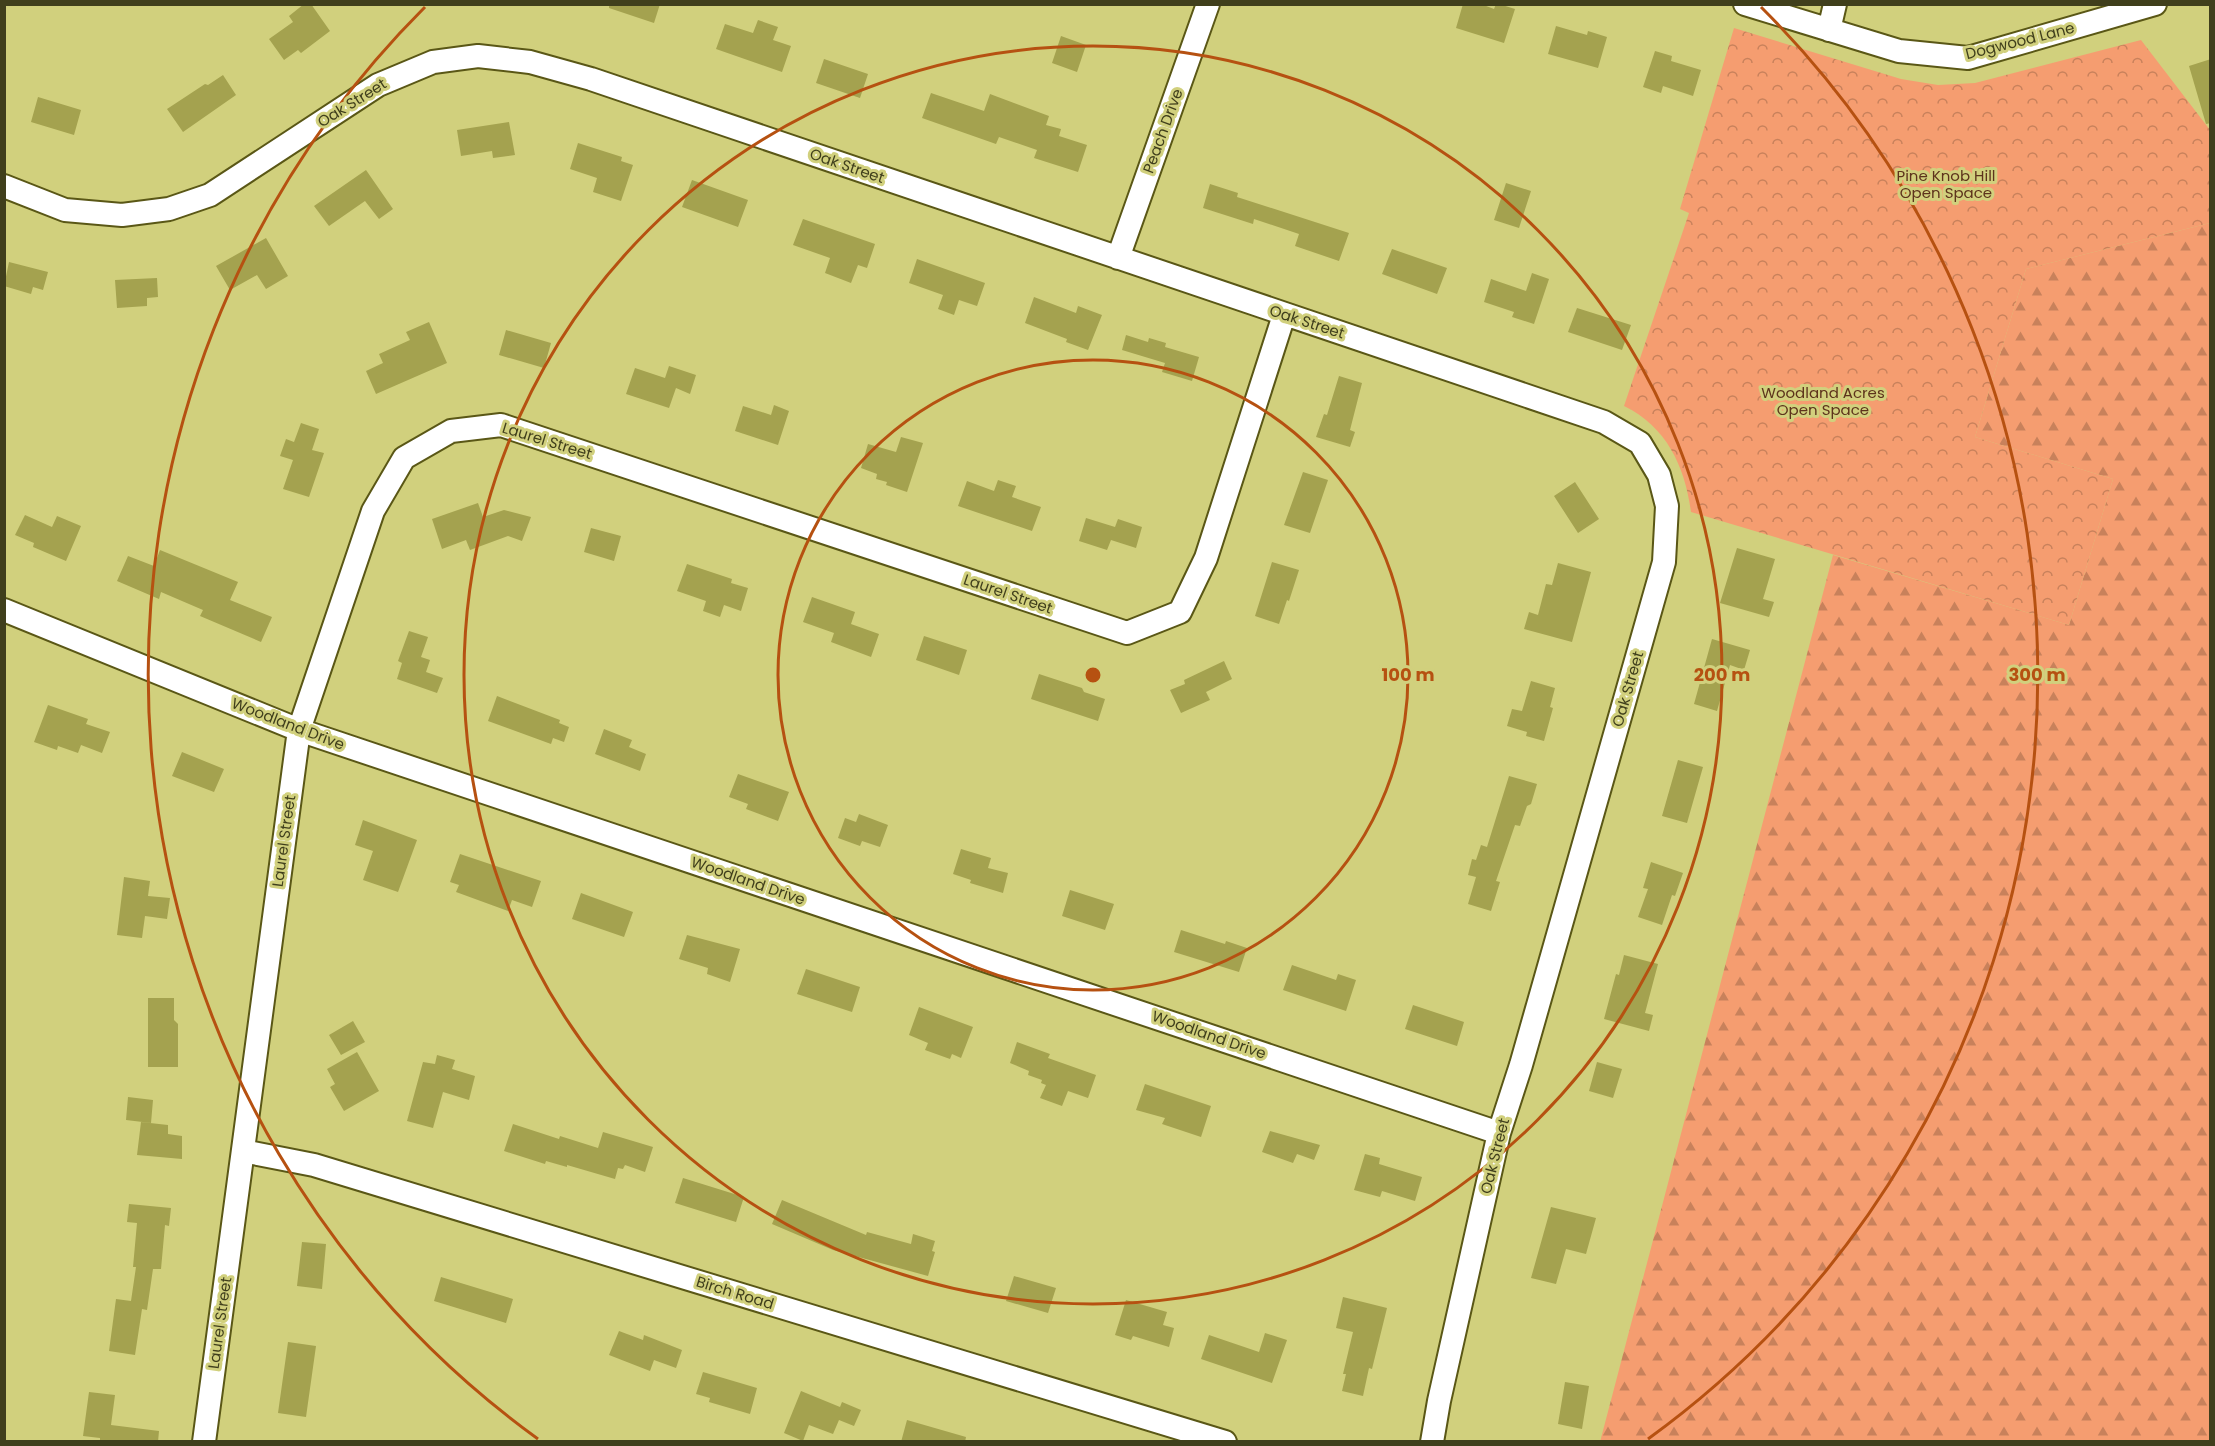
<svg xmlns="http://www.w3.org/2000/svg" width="2215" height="1446" font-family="Poppins,sans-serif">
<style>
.forest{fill:url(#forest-firs)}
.park{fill:url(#park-crowns)}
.building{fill:#a4a24f}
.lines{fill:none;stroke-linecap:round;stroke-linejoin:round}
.street-casing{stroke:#5a5716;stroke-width:26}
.street{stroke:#fff;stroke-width:22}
.ring{fill:none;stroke:#b65111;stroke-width:3}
.labels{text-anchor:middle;stroke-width:6;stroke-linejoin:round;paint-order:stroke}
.street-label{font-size:15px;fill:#403f1c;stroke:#d1d07d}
.park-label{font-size:15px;fill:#5d331c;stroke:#d1d07d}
.centre{fill:#b65111;stroke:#d1d07d;stroke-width:3}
.ring-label{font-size:18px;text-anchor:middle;font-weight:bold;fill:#b65111;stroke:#d1d07d;stroke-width:6;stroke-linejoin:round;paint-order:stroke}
</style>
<defs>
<pattern id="forest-firs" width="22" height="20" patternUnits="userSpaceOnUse" patternTransform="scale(1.5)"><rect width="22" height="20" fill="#f59d70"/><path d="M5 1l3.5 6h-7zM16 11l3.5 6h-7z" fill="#c8815b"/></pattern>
<pattern id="park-crowns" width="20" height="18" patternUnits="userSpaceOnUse" patternTransform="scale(1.5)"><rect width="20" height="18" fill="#f59d70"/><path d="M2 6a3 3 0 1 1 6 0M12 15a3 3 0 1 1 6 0" fill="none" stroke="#c8815b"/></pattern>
</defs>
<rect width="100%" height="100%" fill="#d1d07d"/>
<path class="forest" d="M2210,223V1441L1600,1442L1833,555L2069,625L2113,479L1975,437L2026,269Z"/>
<path class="park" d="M1734,28L1901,79L1938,85L1975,83L2141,40L2210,130V223L2026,269L1975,437L2113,479L2069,625L1691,512C1685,467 1667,427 1624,406L1689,213L1680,209Z"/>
<path class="building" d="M304,4H311L330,31L301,53L298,50L284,60L269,39L293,22L289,16Z
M609,4H660L654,23L609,8Z
M1463,4H1481L1494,9L1496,4H1499L1515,9L1504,43L1456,28Z
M758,20L778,27L773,40L791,46L782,72L716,49L725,24L753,33Z
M1556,26L1587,35L1588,31L1607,37L1598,68L1548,54Z
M1061,36L1086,45L1077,72L1052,63Z
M1655,51L1672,56L1671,61L1701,70L1693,96L1663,86L1661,93L1643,87Z
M824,59L868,74L860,98L816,83Z
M2211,59V123L2206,124L2189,66Z
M223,75L236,95L183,132L167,109L205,84L208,85Z
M931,93L984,111L990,94L1049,116L1046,125L1061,129L1059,136L1087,145L1078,172L1034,158L1037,150L999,137L996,144L922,118Z
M38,97L81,110L74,135L31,122Z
M509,122L515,155L493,158L492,151L461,156L457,130Z
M578,143L622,157L621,161L633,165L621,201L593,192L597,178L570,169Z
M366,170L393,209L379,219L365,201L329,226L314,206Z
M692,180L748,200L738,227L682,207Z
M1506,183L1531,191L1519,228L1494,220Z
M1210,184L1238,193L1237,197L1349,233L1339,261L1295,246L1299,234L1254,219L1253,224L1203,208Z
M803,219L875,244L867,268L858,265L851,283L825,273L830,258L793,245Z
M266,238L288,276L266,289L257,275L230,290L216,266Z
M1392,249L1447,268L1437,294L1382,274Z
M917,259L985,283L977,306L959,300L954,315L938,309L943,295L909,283Z
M9,262L48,272L43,290L33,287L31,294L4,286Z
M1532,273L1549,279L1534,324L1512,317L1514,312L1484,302L1491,279L1526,291Z
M157,278L158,297L147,298V306L117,308L115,280Z
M1034,297L1076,313L1078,306L1102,315L1088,350L1066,342L1067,339L1025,323Z
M1577,308L1631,325L1622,350L1568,332Z
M429,322L447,363L376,394L366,371L383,363L379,354L410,340L406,332Z
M506,330L551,343L544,368L499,355Z
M1126,335L1148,342L1149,338L1166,343L1165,347L1199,357L1192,381L1162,372L1165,363L1122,350Z
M669,366L696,375L690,394L676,388L669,408L626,394L635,368L665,378Z
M1339,376L1362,383L1350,430L1355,432L1350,447L1316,437L1324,414L1327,415Z
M774,405L789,411L778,445L735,431L743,406L771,415Z
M301,423L319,429L312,450L324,453L309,497L283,489L293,460L280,456L286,439L294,442Z
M901,437L923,443L907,492L886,485L887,482L876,479L877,474L861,468L868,444L896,452Z
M1303,472L1328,480L1310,533L1284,525Z
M998,480L1016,486L1012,497L1041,507L1032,531L958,506L967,481L994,491Z
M1575,482L1599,519L1578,533L1554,496Z
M478,503L483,517L504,510L531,517L522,541L508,536L470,550L466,540L442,549L432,519Z
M25,515L52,527L57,516L81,526L66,561L33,547L34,543L15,535Z
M1086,518L1115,527L1118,519L1142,527L1136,548L1111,540L1107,550L1079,541Z
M591,528L621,536L614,561L584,552Z
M1737,548L1775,559L1763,599L1774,602L1769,617L1720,603Z
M160,550L238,582L230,600L272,617L261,642L200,616L203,610L161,592L159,599L117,581L128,556L154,566Z
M1272,562L1299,570L1289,601L1287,600L1279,624L1255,616Z
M1558,563L1591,572L1572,642L1524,629L1529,612L1538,615L1546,584L1552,585Z
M687,564L732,579L731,583L748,588L741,611L724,605L720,617L703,611L706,601L677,591Z
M812,597L855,612L851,624L879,634L871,657L831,642L834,633L803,622Z
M409,631L428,637L421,657L430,660L426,672L443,678L437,693L397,679L402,663L398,661Z
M924,636L967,650L959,675L916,660Z
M1712,639L1750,650L1744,670L1730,665L1717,711L1694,704Z
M1224,661L1232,679L1206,692L1210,700L1181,713L1170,690L1185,684L1184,680Z
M1039,674L1082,688L1084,692L1105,699L1098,721L1031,699Z
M1531,681L1555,688L1550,707L1553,708L1544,741L1526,736L1527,732L1507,726L1512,709L1522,711Z
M497,696L560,720L559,723L569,727L564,742L553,738L551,744L488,721Z
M48,705L88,719L86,724L110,732L102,753L81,745L78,753L58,746L57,750L34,742Z
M604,729L632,740L629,747L646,754L640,771L595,754Z
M182,752L224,769L214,792L172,776Z
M1678,760L1703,767L1687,823L1662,816Z
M738,774L789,792L778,821L746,809L748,804L729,797Z
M1509,776L1537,784L1531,804L1527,806L1520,826L1515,825L1496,881L1500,882L1491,911L1468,904L1476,877L1468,875L1472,859L1476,860L1481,845L1487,847Z
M859,814L888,825L880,847L862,841L860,846L838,838L845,818L856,822Z
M363,820L417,840L398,892L363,880L373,851L355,845Z
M961,849L991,858L988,868L1008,873L1003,893L970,883L971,880L953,874Z
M460,854L541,881L532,907L512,900L508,911L456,892L459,885L450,882Z
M1651,862L1683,873L1675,896L1672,895L1662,925L1638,917L1648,889L1643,888Z
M124,877L150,881L148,896L170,898L167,919L145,916L142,938L117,935Z
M1070,890L1114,904L1105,930L1062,916Z
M581,893L633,912L624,937L572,919Z
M1181,930L1225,944L1226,941L1247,948L1239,972L1174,952Z
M687,935L740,949L730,982L707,974L708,968L679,959Z
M1624,955L1658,964L1645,1013L1653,1015L1649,1031L1604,1019L1616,974L1619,975Z
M1292,965L1336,980L1338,974L1356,980L1346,1011L1283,990Z
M806,969L860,987L852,1012L797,994Z
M148,998H174V1020L178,1024V1067H148Z
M1413,1005L1464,1022L1457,1046L1405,1029Z
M919,1007L973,1027L961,1058L952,1054L950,1059L925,1050L928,1043L909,1035Z
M353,1021L365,1042L341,1055L329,1035Z
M1017,1042L1050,1054L1048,1058L1096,1075L1088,1098L1068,1091L1062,1106L1040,1098L1046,1085L1041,1083L1042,1080L1028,1075L1029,1071L1010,1063Z
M357,1052L379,1091L344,1111L330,1087L335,1084L327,1069Z
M437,1055L455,1060L452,1069L475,1076L469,1100L443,1092L433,1128L407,1121L423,1062L435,1064Z
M1597,1062L1622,1069L1613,1098L1589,1091Z
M1145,1084L1211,1106L1201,1137L1162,1124L1165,1118L1136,1110Z
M128,1097L153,1100L151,1123L126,1120Z
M141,1122L168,1125V1134L182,1136V1159L137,1155Z
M513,1124L559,1139L560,1136L598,1148L603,1132L653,1147L645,1172L625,1165L623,1169L618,1168L615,1179L567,1165V1167L546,1161L545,1164L504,1151Z
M1270,1131L1320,1145L1314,1160L1297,1154L1293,1163L1262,1152Z
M1365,1154L1380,1158L1379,1164L1422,1177L1415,1201L1382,1191L1380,1197L1354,1190Z
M683,1178L744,1197L736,1222L675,1203Z
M782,1200L866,1235L867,1232L911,1244L913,1234L935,1241L932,1251L935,1252L928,1276L833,1250L772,1224Z
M129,1204L171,1208L169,1226L165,1225L161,1269H153L147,1310L142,1309L135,1355L109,1351L116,1299L131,1301L136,1267H133L137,1223L127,1222Z
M1551,1207L1596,1218L1586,1254L1566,1249L1556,1284L1531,1278Z
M302,1242L326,1244L322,1289L297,1286Z
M1014,1276L1056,1288L1048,1313L1006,1301Z
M441,1277L513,1299L506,1323L434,1301Z
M1343,1297L1387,1308L1372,1369L1369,1368L1363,1396L1342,1391L1346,1374H1343L1353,1332L1336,1328Z
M1126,1300L1167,1312L1163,1325L1174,1328L1169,1347L1133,1336L1131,1340L1115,1335Z
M619,1331L643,1340L644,1335L682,1350L676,1368L654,1360L650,1371L609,1355Z
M1265,1333L1287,1340L1272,1383L1201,1359L1209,1335L1259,1352Z
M288,1342L316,1346L306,1417L278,1413Z
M703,1372L757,1388L750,1414L709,1402L710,1398L696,1394Z
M1565,1382L1589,1386L1582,1429L1558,1424Z
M801,1391L840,1407L842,1402L861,1410L854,1426L839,1420L833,1434L809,1425L803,1441L784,1433Z
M89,1392L115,1395L111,1425L159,1431L158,1442H100V1438L83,1436Z
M907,1420L966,1437L965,1442H901Z"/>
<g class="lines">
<defs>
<path id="street" d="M1745,4L1899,51L1968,58L2155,4
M1829,30L1835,4
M4,186L65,210L122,215L169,209L210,195L378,85L433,62L478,56L530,62L591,79L1604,422L1640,443L1659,475L1667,506L1664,562L1521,1065L1499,1133L1439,1401L1432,1442
M1118,258L1208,4
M4,610L299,730L1499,1133
M243,1151L314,1165L1225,1442
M204,1442L299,730L373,511L404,458L451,431L501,425L1127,633L1180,612L1206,558L1284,315"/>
</defs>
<use href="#street" class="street-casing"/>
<use href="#street" class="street"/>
</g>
<g class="ring">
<circle cx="1093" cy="675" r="315"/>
<circle cx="1093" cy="675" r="629"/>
<path d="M538 1439A944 944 0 0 1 425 7M1761 7A944 944 0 0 1 1648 1439"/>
</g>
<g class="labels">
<g class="street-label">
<text transform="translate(2020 41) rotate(-14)" y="5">Dogwood Lane</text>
<text transform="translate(352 103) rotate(-32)" y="5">Oak Street</text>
<text transform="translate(1163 131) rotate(-70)" y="5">Peach Drive</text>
<text transform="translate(847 166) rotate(19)" y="5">Oak Street</text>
<text transform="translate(1307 322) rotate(18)" y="5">Oak Street</text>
<text transform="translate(547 441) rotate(17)" y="5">Laurel Street</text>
<text transform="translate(1008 594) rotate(19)" y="5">Laurel Street</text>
<text transform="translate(1628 689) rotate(-74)" y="5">Oak Street</text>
<text transform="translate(288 724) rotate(21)" y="5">Woodland Drive</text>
<text transform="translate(284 841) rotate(-82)" y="5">Laurel Street</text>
<text transform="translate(748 881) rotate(19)" y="5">Woodland Drive</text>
<text transform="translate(1209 1035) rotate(19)" y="5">Woodland Drive</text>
<text transform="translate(1495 1156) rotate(-76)" y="5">Oak Street</text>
<text transform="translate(735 1293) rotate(17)" y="5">Birch Road</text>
<text transform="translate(220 1323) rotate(-82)" y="5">Laurel Street</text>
</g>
<g class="park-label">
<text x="1946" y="181">Pine Knob Hill<tspan x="1946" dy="17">Open Space</tspan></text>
<text x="1823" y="398">Woodland Acres<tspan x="1823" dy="17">Open Space</tspan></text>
</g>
</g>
<circle cx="1093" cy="675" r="9" class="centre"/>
<g class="ring-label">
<text x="1408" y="681">100 m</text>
<text x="1722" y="681">200 m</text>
<text x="2037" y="681">300 m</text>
</g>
<rect width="2215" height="1446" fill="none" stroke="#403f1c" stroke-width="12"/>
</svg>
